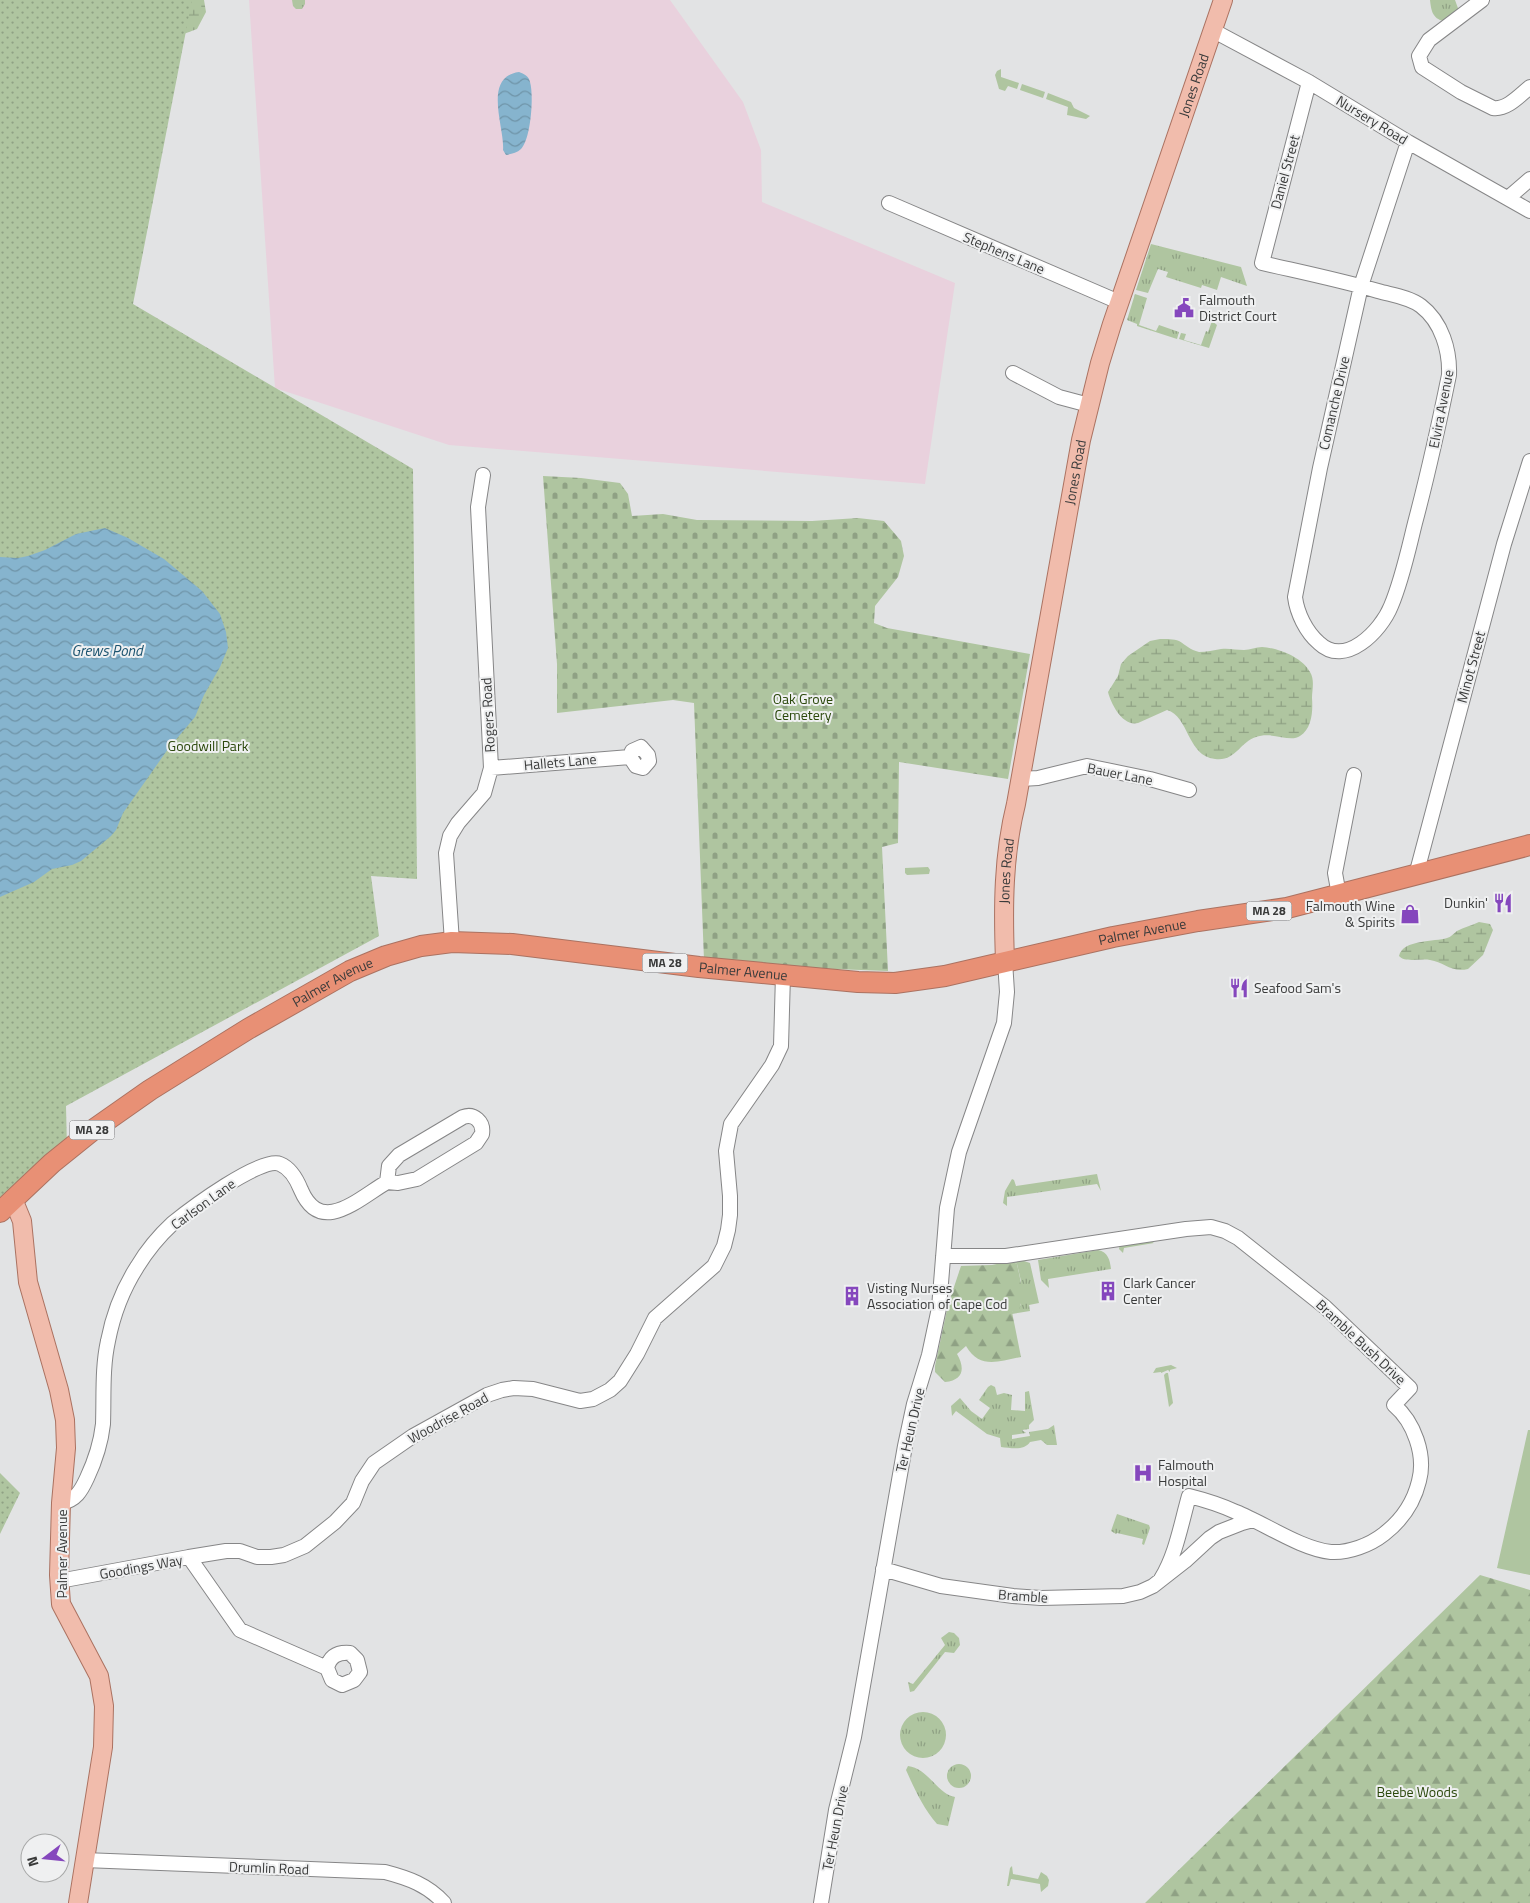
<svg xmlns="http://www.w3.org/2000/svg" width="1530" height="1903" font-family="'Titillium Web',sans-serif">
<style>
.industrial{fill:#e9d1dd}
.grass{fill:url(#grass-tufts)}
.forest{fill:url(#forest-firs)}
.wetland{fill:url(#wetland-marsh)}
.cemetery{fill:url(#cemetery-stones)}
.park{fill:url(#park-dots)}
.garden{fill:#afc5a0}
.water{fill:url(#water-waves)}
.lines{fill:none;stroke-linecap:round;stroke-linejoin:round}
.minor-casing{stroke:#868687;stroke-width:16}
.major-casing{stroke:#ab7261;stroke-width:20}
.highway-casing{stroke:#ab7261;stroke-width:22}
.minor{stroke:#fff;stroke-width:14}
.major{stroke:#f1bcac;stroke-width:18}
.highway{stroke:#e89075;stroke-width:20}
.labels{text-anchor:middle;stroke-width:4;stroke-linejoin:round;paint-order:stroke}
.shield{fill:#eff0f1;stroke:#707172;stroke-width:1}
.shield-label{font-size:12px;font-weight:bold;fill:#3a3b3b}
.street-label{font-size:14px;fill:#3a3b3b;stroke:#eff0f1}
.poi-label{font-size:14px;fill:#3a3b3b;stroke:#eff0f1;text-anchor:start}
.park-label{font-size:14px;fill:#2b480b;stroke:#eff0f1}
.water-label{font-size:15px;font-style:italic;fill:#1b536f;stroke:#eff0f1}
</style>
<defs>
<pattern id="grass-tufts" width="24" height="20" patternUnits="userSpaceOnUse" patternTransform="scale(1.25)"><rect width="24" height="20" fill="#afc5a0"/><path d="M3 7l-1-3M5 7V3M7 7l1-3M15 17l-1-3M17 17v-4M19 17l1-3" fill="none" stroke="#8fa184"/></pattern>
<pattern id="forest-firs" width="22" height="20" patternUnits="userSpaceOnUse" patternTransform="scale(1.25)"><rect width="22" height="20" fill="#afc5a0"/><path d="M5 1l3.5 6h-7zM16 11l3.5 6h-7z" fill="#8fa184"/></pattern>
<pattern id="wetland-marsh" width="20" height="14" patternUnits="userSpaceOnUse" patternTransform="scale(1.25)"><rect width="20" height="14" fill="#afc5a0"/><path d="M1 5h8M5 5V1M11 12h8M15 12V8" fill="none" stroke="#8fa184"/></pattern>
<pattern id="cemetery-stones" width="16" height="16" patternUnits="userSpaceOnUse" patternTransform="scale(1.25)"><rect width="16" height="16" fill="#afc5a0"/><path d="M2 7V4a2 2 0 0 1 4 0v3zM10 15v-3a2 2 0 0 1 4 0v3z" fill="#8fa184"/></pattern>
<pattern id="park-dots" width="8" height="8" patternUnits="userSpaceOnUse" patternTransform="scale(1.25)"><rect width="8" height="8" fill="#afc5a0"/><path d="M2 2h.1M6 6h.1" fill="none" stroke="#8fa184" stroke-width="1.8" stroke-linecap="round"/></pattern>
<pattern id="water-waves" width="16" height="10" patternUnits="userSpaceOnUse" patternTransform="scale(1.25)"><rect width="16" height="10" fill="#86b4ce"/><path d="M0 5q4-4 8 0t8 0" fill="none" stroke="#6f94a8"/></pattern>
</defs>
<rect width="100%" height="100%" fill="#e2e3e4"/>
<path class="industrial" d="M249,0H670L743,102L761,150L762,202L955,283L925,484L449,445L275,388Z"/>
<path class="grass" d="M292,0H305V4L302,9H296L293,6Z
M1430,0H1455L1459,11L1444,21C1432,19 1431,9 1430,0Z
M1151,244L1241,267L1247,286L1221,277L1217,290L1202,285L1201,288L1166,277L1168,272L1158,269L1148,293L1136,290Z
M1135,294L1147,298L1139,325L1156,331L1159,325L1179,332L1177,339L1137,326V324L1127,320Z
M1212,321L1217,325L1209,348L1179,339L1181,333L1186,334L1184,340L1201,345L1206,331L1208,332Z
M1097,1174L1101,1191L1097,1184L1007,1197V1206L1003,1203L1005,1191L1012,1179L1014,1180L1016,1186Z
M1098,1250C1108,1252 1110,1260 1111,1269L1048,1279L1049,1288L1041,1280L1038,1260Z
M1021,1260L1030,1263L1039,1303L1029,1305L1030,1311L1012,1314V1312L1021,1305V1281L1017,1264L1011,1261Z
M991,1385L995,1387L997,1395L1004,1393L1012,1395L1011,1410L1025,1411V1392L1029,1391L1034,1420L1029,1425V1429L1022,1430L1026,1433L1012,1435V1439L1030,1436L1029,1432L1048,1429L1054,1425L1057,1445H1047L1041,1440L1030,1442C1024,1451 1011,1448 1001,1447L1000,1438L987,1434L956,1411L952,1416L951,1406L960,1398L971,1411L982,1419L990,1408L979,1400L988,1387Z
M1117,1514L1149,1525L1150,1528L1144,1545L1142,1544L1143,1539L1117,1533L1116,1534L1111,1531Z
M949,1632L954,1633L959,1638L960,1645L954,1653L945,1652L914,1691L910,1692L908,1682L913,1684L945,1645L941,1638Z
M900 1735a23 23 0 1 1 46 0a23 23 0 1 1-46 0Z
M947 1776a12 12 0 1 1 24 0a12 12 0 1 1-24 0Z
M908,1766C929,1769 937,1794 955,1797L948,1826L937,1824C923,1808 915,1790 906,1770Z"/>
<path class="forest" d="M1011,1261L1017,1264C1020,1278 1025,1296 1019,1310L1012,1312L1021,1357C999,1361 980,1370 966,1346L957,1354C965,1368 964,1380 945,1382L935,1372V1366L948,1305L961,1266L992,1265Z
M1480,1575L1530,1590V1903H1145Z"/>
<path class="wetland" d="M132,0H204L206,12L197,29L181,35Z
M1160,639C1166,639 1174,639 1179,641C1186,645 1190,650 1199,652C1206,652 1214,650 1221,649C1229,648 1236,650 1244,650C1250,650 1256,647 1262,647C1278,648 1302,657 1310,672C1315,680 1312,690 1312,698C1313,711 1312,729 1300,736C1290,743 1272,731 1256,737C1240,742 1235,762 1215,759C1187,756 1189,716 1167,710L1138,723C1123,727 1111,704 1108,692L1118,676L1121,664L1128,656L1150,641Z
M1479,922L1490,924L1493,930L1483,955L1468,969C1451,973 1444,962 1430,960C1421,958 1405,963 1399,956C1403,939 1435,942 1447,938C1451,937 1453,934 1457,931C1464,927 1471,926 1479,922Z"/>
<path class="cemetery" d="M543,476L581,478L620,483L628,494L632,516L663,514L697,520L812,521L858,518L884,521L901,541L904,556L898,577L875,606L874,623L887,628L1030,654L1008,779L899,762L898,843L882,847L888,971L807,968L704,960L694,703L673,700L557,713V664Z"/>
<path class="park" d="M0,0H192L133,304L413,469L417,879L371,876L379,936L66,1106L67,1149L0,1217Z
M0,1473L20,1493L0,1534Z"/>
<path class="garden" d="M1001,69V77L1019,83L1017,89L1008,86L1005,91L999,89L995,75L997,71Z
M1022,84L1045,92L1043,98L1020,90Z
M1048,93L1071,102L1074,108L1090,116L1086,119L1067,115L1068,107L1046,99Z
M928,867L930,870L929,874L907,875L905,873V868Z
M1149,1240L1154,1243L1124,1248L1123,1253L1119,1249L1120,1244Z
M1171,1365L1177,1368L1170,1370V1372L1168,1370L1161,1373V1372L1153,1373L1156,1368Z
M1166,1373H1168L1173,1403L1169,1407L1164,1375Z
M1528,1430H1530V1575L1497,1568Z
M1012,1866L1013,1874L1038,1879L1041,1872L1047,1876L1049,1880L1048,1886L1041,1892L1040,1884L1011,1879L1009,1886H1007L1010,1868Z"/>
<path class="water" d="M519,72C524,74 529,76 530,82C534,95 531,139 521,149C517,153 511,154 506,155L503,150C505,128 482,77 519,72Z
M105,528L128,538L164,559L202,591L220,614L226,632L228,648L220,667L204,695L195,717L168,749L123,813L116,830L111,836L81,861L72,865L52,869L34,882L0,897V557L18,558L28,556L45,550L76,534Z"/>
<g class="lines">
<defs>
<path id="minor" d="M1482,0L1429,40L1419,56L1422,67L1461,92L1493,108C1507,110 1520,95 1530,87
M1212,30L1309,82L1408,142L1530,211
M1309,82L1262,263C1301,272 1340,280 1378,291C1392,295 1409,297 1421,306C1442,322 1450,351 1449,375C1439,424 1428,474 1415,523C1408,551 1402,580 1391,606C1381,631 1345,668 1319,643C1306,632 1297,613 1295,597L1320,468L1361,286L1408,142
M1508,198L1530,179
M889,203L1119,302
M1013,373L1059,397L1089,405
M641,747L648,755L649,761L643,768L636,766L630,757L632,751Z
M491,768L630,757
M1021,779L1038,778L1087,766L1150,779L1189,790
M1416,875L1504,544L1530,461
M1339,895L1335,873L1354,775
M452,942L446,853L450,836L458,823L484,793L491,768L478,507L483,475
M943,1256H1006L1186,1229L1211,1227L1225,1231L1238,1238L1325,1307L1410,1388L1394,1405C1414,1422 1426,1455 1419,1481C1414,1502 1402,1520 1384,1534C1370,1545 1349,1553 1331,1552C1301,1549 1264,1523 1236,1512C1221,1505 1205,1500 1189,1496C1181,1524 1176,1555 1161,1579
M61,1503C76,1500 81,1491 87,1478C95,1461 101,1442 103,1424C104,1396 102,1368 108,1341C113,1315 123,1289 137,1267C146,1252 160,1235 173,1223C189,1210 261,1156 280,1164C290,1168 297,1180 301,1190C321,1236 358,1199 387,1182L398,1183L417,1179L476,1143L482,1134C484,1122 474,1113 463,1117L399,1155L389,1166L387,1182
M189,1557L226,1551H240L257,1557H271L284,1555L305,1546L335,1522L353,1503L362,1481L374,1463L413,1436L487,1395L502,1390L514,1388L533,1389L580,1401L593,1399L610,1390L620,1381L637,1354L655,1318L714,1266L724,1246L728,1230L730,1215V1196L726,1151L731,1124L772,1065L781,1046L783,975
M883,1569L941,1586L1013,1596L1041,1598L1123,1596L1140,1592L1153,1586L1185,1561L1210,1538L1219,1532L1242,1523L1253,1520
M59,1581L189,1557L240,1630L327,1668C330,1656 338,1652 350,1653L357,1660L360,1672L354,1680L342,1685L332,1680L327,1668
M84,1860L385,1872C408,1878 428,1885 444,1903
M821,1903L836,1810L854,1737L905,1446L914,1404L929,1355L939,1308L947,1208L959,1152L1004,1023L1007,992L1005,961"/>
<g id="major">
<path id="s1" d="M1005,961C1003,908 1003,856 1016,804L1081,440L1100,363L1112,324L1223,0"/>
<path d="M13,1199L22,1221L28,1282L59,1390L65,1420L66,1448L61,1503L59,1575L61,1604L99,1676L104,1706L103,1747L78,1903"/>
</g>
<g id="highway">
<path id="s2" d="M0,1212L52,1163L93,1130L150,1090L248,1029L350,971L386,956L421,946L452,942L512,944L699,967L858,982L895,983L945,976L1113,937L1198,921L1287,908L1530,845"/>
</g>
</defs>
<use href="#minor" class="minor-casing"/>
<use href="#major" class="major-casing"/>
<use href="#highway" class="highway-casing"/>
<use href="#minor" class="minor"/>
<use href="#major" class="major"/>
<use href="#highway" class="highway"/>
</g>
<defs>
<symbol id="civic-bare" viewBox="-9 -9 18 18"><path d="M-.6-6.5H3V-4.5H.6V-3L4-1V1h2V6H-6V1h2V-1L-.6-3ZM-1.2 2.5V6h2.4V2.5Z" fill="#8547bd" stroke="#eff0f1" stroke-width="2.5" paint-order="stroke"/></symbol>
<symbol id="restaurant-bare" viewBox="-9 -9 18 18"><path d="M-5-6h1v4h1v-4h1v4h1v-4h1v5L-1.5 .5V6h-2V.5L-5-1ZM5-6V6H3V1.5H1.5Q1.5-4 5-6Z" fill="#8547bd" stroke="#eff0f1" stroke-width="2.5" paint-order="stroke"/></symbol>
<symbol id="shop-bare" viewBox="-9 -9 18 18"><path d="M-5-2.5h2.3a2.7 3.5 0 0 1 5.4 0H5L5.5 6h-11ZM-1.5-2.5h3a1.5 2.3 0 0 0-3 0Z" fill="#8547bd" stroke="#eff0f1" stroke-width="2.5" paint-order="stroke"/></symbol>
<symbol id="building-bare" viewBox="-9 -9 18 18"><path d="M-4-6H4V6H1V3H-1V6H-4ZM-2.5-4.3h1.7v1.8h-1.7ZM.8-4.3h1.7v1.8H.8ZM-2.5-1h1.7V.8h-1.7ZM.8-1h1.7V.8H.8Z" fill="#8547bd" stroke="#eff0f1" stroke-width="2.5" paint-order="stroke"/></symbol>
<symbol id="hospital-bare" viewBox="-9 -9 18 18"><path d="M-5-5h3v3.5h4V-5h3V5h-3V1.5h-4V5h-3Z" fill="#8547bd" stroke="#eff0f1" stroke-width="2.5" paint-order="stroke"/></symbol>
</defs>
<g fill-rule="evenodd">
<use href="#civic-bare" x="1170" y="294" width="28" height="28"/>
<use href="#restaurant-bare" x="1489" y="889" width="28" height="28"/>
<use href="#shop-bare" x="1396" y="900" width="28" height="28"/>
<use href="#restaurant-bare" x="1225" y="974" width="28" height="28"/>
<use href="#building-bare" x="1094" y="1277" width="28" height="28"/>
<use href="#building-bare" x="838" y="1282" width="28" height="28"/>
<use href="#hospital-bare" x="1129" y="1459" width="28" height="28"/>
</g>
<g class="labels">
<g class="shield">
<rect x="1246.5" y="901.5" width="45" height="19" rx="4"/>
<rect x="642.5" y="953.5" width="45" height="19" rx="4"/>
<rect x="69.5" y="1120.5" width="45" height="19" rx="4"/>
</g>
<g class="shield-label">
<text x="1269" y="915">MA 28</text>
<text x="665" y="967">MA 28</text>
<text x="92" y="1134">MA 28</text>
</g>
<g class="street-label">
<text dy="5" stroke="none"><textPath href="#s1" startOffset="900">Jones Road</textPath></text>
<text transform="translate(1372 120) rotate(31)" y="5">Nursery Road</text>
<text transform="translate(1285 172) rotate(-75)" y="5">Daniel Street</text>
<text transform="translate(1004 253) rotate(23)" y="5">Stephens Lane</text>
<text transform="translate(1334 403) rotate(-77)" y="5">Comanche Drive</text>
<text transform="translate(1441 409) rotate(-79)" y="5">Elvira Avenue</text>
<text dy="5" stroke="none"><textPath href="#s1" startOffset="495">Jones Road</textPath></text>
<text transform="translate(1471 667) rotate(-75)" y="5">Minot Street</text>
<text transform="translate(488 715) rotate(-93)" y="5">Rogers Road</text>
<text transform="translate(560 762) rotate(-5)" y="5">Hallets Lane</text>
<text transform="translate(1120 774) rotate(11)" y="5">Bauer Lane</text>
<text dy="5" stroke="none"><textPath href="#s1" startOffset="90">Jones Road</textPath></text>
<text dy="5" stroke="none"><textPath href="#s2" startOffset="1231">Palmer Avenue</textPath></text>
<text dy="5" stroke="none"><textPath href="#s2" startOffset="826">Palmer Avenue</textPath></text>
<text dy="5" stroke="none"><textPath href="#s2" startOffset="406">Palmer Avenue</textPath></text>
<text transform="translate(203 1204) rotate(-36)" y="5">Carlson Lane</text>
<text transform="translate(1361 1342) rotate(43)" y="5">Bramble Bush Drive</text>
<text transform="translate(448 1418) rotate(-29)" y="5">Woodrise Road</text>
<text transform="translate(910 1430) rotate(-77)" y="5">Ter Heun Drive</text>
<text transform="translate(62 1554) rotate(-90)" y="5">Palmer Avenue</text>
<text transform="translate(141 1567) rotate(-10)" y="5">Goodings Way</text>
<text transform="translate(1023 1596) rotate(4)" y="5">Bramble</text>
<text transform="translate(835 1828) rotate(-79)" y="5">Ter Heun Drive</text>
<text transform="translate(269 1868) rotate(2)" y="5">Drumlin Road</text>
</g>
<g class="poi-label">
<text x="1199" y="305">Falmouth<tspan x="1199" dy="16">District Court</tspan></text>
<text x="1488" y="908" text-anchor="end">Dunkin'</text>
<text x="1395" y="911" text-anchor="end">Falmouth Wine<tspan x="1395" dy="16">&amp; Spirits</tspan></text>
<text x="1254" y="993">Seafood Sam's</text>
<text x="1123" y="1288">Clark Cancer<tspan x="1123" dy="16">Center</tspan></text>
<text x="867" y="1293">Visting Nurses<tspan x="867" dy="16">Association of Cape Cod</tspan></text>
<text x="1158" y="1470">Falmouth<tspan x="1158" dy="16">Hospital</tspan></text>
</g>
<g class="park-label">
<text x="803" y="704">Oak Grove<tspan x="803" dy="16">Cemetery</tspan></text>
<text x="208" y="751">Goodwill Park</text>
<text x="1417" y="1797">Beebe Woods</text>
</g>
<g class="water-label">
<text x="107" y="656">Grews Pond</text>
</g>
</g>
<g transform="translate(45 1858) rotate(254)"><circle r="24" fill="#eff0f1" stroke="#a7a8a8"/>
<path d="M0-4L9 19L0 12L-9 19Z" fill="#8547bd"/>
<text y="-8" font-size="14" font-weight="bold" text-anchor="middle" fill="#3a3b3b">N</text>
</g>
</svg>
